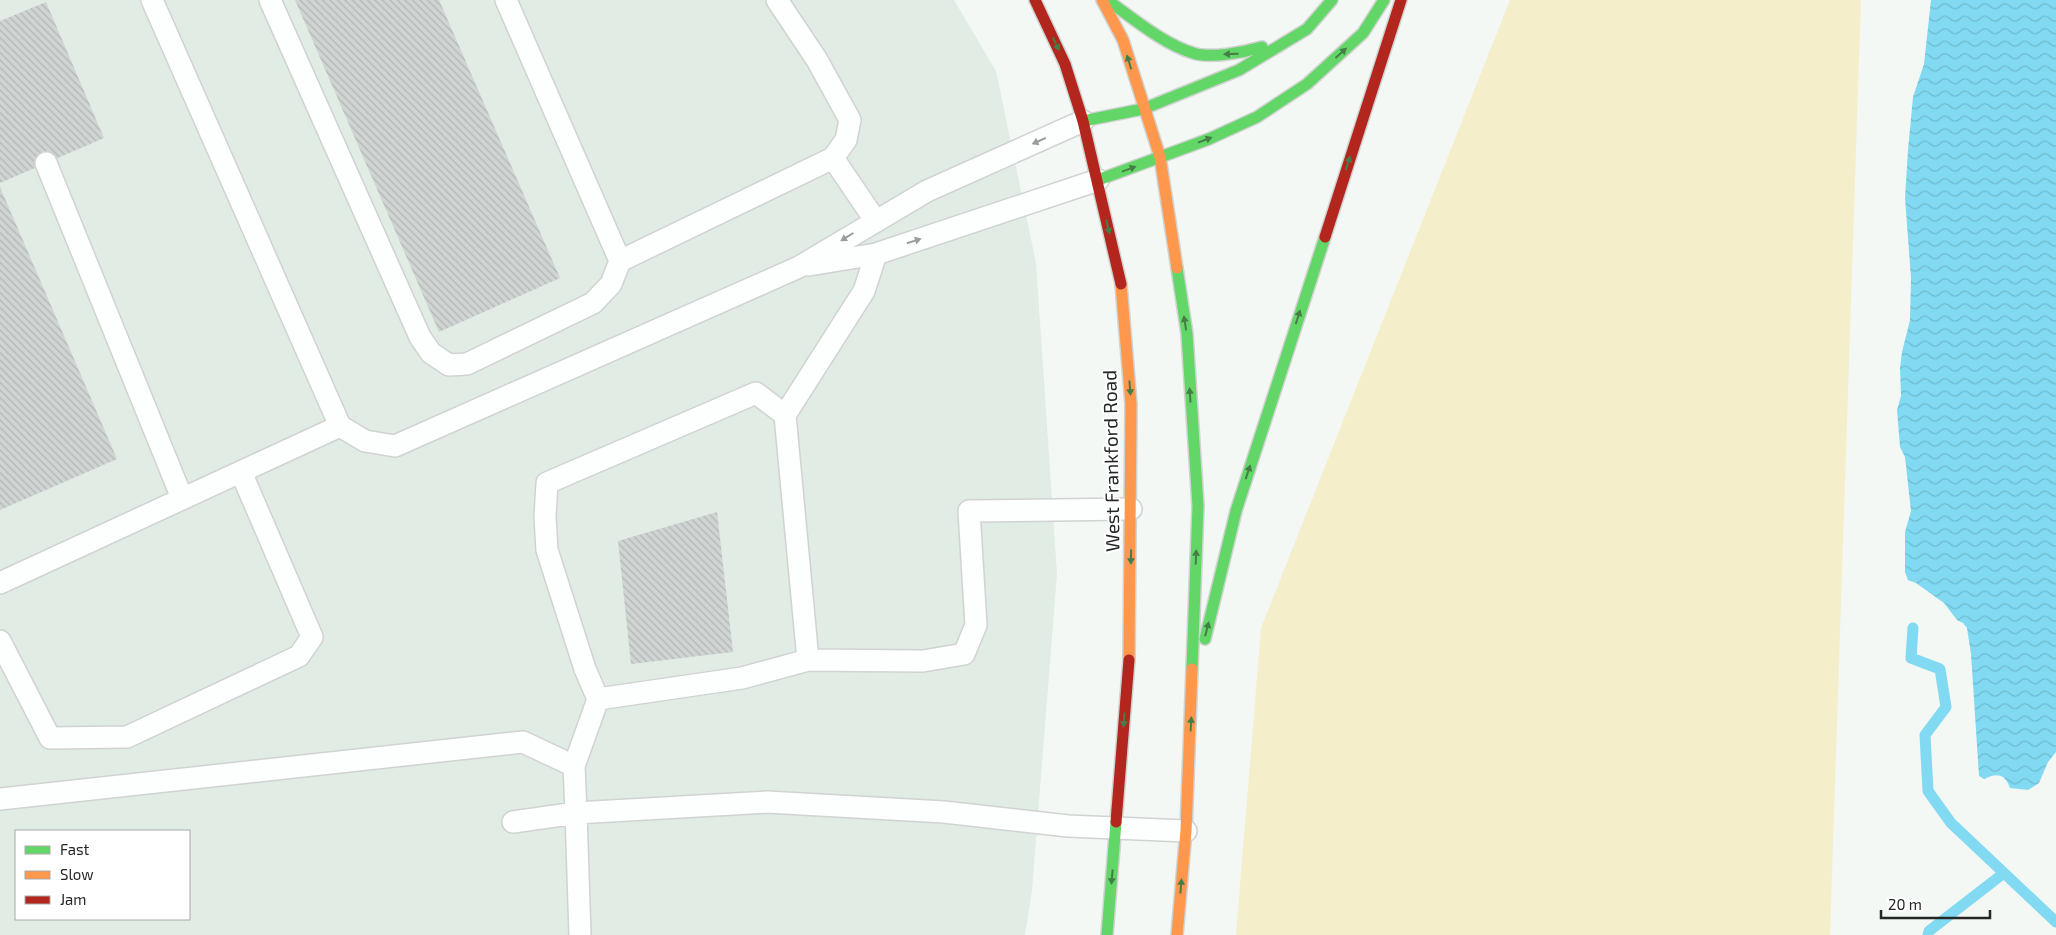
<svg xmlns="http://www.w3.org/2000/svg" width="2056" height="935" font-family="'Exo 2',sans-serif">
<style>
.built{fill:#e1ece5;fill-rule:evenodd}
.grass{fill:#f5eeca}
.water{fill:url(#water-waves)}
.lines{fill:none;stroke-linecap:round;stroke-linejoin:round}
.stream{stroke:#81daf2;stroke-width:11}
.building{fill:url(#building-back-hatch)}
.lane-casing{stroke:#d0d3d1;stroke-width:24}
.fast-casing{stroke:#d0d3d1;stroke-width:14}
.slow-casing{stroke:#d0d3d1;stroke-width:14}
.jam-casing{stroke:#d0d3d1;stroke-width:14}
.lane{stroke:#fdfefe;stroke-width:21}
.fast{stroke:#63d668;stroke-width:11}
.slow{stroke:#ff974d;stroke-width:11}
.jam{stroke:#b3261e;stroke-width:11}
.oneway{fill:#447e46}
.oneway2{fill:#9b9d9c}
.labels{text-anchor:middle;stroke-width:4;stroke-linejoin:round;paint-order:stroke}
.street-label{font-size:19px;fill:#242725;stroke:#fff}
</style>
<defs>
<pattern id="water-waves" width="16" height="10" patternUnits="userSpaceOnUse" patternTransform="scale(1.25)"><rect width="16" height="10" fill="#81daf2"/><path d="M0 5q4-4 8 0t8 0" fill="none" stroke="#6fbbcf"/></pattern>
<pattern id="building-back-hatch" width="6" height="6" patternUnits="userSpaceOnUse" patternTransform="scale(1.25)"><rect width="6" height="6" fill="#d0d4d2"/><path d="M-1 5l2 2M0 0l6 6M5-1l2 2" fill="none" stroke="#b2b6b4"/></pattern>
</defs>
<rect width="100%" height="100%" fill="#f3f8f5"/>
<path class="built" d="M0,0H954L996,71L1036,263L1057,574L1032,890L1025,935H0ZM16,831H189V919H16Z"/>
<path class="grass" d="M1510,0H1861L1830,935H1236L1261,628Z"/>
<path class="water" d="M1931,0H2056V752L2048,762L2039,783L2028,790L2010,788C2005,773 1996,773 1984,779L1979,776L1971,654L1967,628L1963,623L1957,620L1944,603L1916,583L1908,580L1905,572V532L1911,511L1905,457L1900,447L1897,410L1901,396L1900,368L1902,352L1910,320L1911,278L1905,198L1908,150L1913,97L1924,64Z"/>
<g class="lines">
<path class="stream" d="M1913,628L1911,658L1940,669L1946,707L1925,735L1928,791L1951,823L2056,922
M1928,935L1929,931L2004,873"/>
</g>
<path class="building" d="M295,0H439L560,278L439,332Z
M46,2L104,138L0,183V21Z
M0,187L117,459L0,510Z
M717,512L733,652L631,664L618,541Z"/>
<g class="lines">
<defs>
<path id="lane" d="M152,0L340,426L365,441L395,446L799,267L927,191L1083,121
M270,0L420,337L431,353L449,365L467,364L593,303L611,284L620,261L833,158
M506,0L620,261
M777,0L817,60L850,120L846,140L833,158L875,220
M46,163L182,498
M809,265L876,254L1098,180
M785,415L864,291L876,254
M0,583L340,426
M0,641L50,738L127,737L299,656L312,637L241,472
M808,660L742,678L598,699L585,669L547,550L545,517L547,483L756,393L785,415L808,660L923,661L964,654L976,625L969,511L1131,509
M574,766L598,699
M0,799L523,742L574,766L576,813L767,802L944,812L1068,826L1186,831
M513,822L576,813L580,935"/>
<path id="fast" d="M1107,0C1133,18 1163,44 1193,53C1210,59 1245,52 1262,47
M1083,121L1143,109L1239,70L1307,29L1332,0
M1098,180L1209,139L1257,117L1307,84L1363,33L1384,0
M1177,268L1187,334L1198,506L1192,669
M1205,639L1236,511L1325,237
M1107,935L1116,822"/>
<path id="slow" d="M1102,0L1123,40L1160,157L1177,268
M1121,284L1131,404L1129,660
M1177,935L1186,831L1192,669"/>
<path id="jam" d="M1035,0L1065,64L1083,121L1121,284
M1325,237L1401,0
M1116,822L1129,660"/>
</defs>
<use href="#lane" class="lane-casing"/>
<use href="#fast" class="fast-casing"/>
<use href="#slow" class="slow-casing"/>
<use href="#jam" class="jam-casing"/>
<use href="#lane" class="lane"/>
<use href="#fast" class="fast"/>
<use href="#slow" class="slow"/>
<use href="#jam" class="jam"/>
</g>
<defs><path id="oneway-solid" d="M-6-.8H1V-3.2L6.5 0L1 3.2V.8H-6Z" transform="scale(1.25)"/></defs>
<g class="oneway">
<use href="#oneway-solid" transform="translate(1056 44) rotate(65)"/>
<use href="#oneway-solid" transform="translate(1341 53) rotate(-42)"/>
<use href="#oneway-solid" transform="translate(1231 54) rotate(178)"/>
<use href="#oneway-solid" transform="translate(1129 62) rotate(-107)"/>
<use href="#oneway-solid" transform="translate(1205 140) rotate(-21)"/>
<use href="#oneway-solid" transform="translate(1348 163) rotate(-72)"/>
<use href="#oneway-solid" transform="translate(1129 169) rotate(-20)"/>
<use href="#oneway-solid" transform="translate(1108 227) rotate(77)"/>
<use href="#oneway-solid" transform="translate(1298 317) rotate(-72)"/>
<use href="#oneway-solid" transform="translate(1185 323) rotate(-99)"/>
<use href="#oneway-solid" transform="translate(1130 388) rotate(85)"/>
<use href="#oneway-solid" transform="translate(1190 395) rotate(-94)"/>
<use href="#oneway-solid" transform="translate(1248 472) rotate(-72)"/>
<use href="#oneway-solid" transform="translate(1131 557) rotate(91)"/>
<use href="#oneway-solid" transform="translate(1196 557) rotate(-88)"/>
<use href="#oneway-solid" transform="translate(1207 629) rotate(-76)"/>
<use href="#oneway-solid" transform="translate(1124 720) rotate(94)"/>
<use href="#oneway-solid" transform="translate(1191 724) rotate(-87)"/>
<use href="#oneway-solid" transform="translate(1112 877) rotate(95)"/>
<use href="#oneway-solid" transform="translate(1181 886) rotate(-85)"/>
</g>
<g class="oneway2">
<use href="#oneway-solid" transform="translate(1039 141) rotate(156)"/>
<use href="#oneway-solid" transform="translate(847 237) rotate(148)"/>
<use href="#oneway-solid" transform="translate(914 241) rotate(-18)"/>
</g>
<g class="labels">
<g class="street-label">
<text transform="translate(1111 461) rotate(-91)" y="7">West Frankford Road</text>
</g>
</g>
<rect x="15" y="830" width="175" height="90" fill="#ffffff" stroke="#a7a9a8"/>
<rect x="25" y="846" width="25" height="8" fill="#63d668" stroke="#a7a9a8"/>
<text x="60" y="855" font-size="15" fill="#242725">Fast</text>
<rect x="25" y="871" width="25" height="8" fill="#ff974d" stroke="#a7a9a8"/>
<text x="60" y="880" font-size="15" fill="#242725">Slow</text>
<rect x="25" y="896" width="25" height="8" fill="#b3261e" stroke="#a7a9a8"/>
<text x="60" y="905" font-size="15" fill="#242725">Jam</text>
<path d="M1881 910v8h109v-8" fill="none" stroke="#242725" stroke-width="2.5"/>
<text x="1888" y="910" font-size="15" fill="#242725" stroke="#ffffff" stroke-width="4" paint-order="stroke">20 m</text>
</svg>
